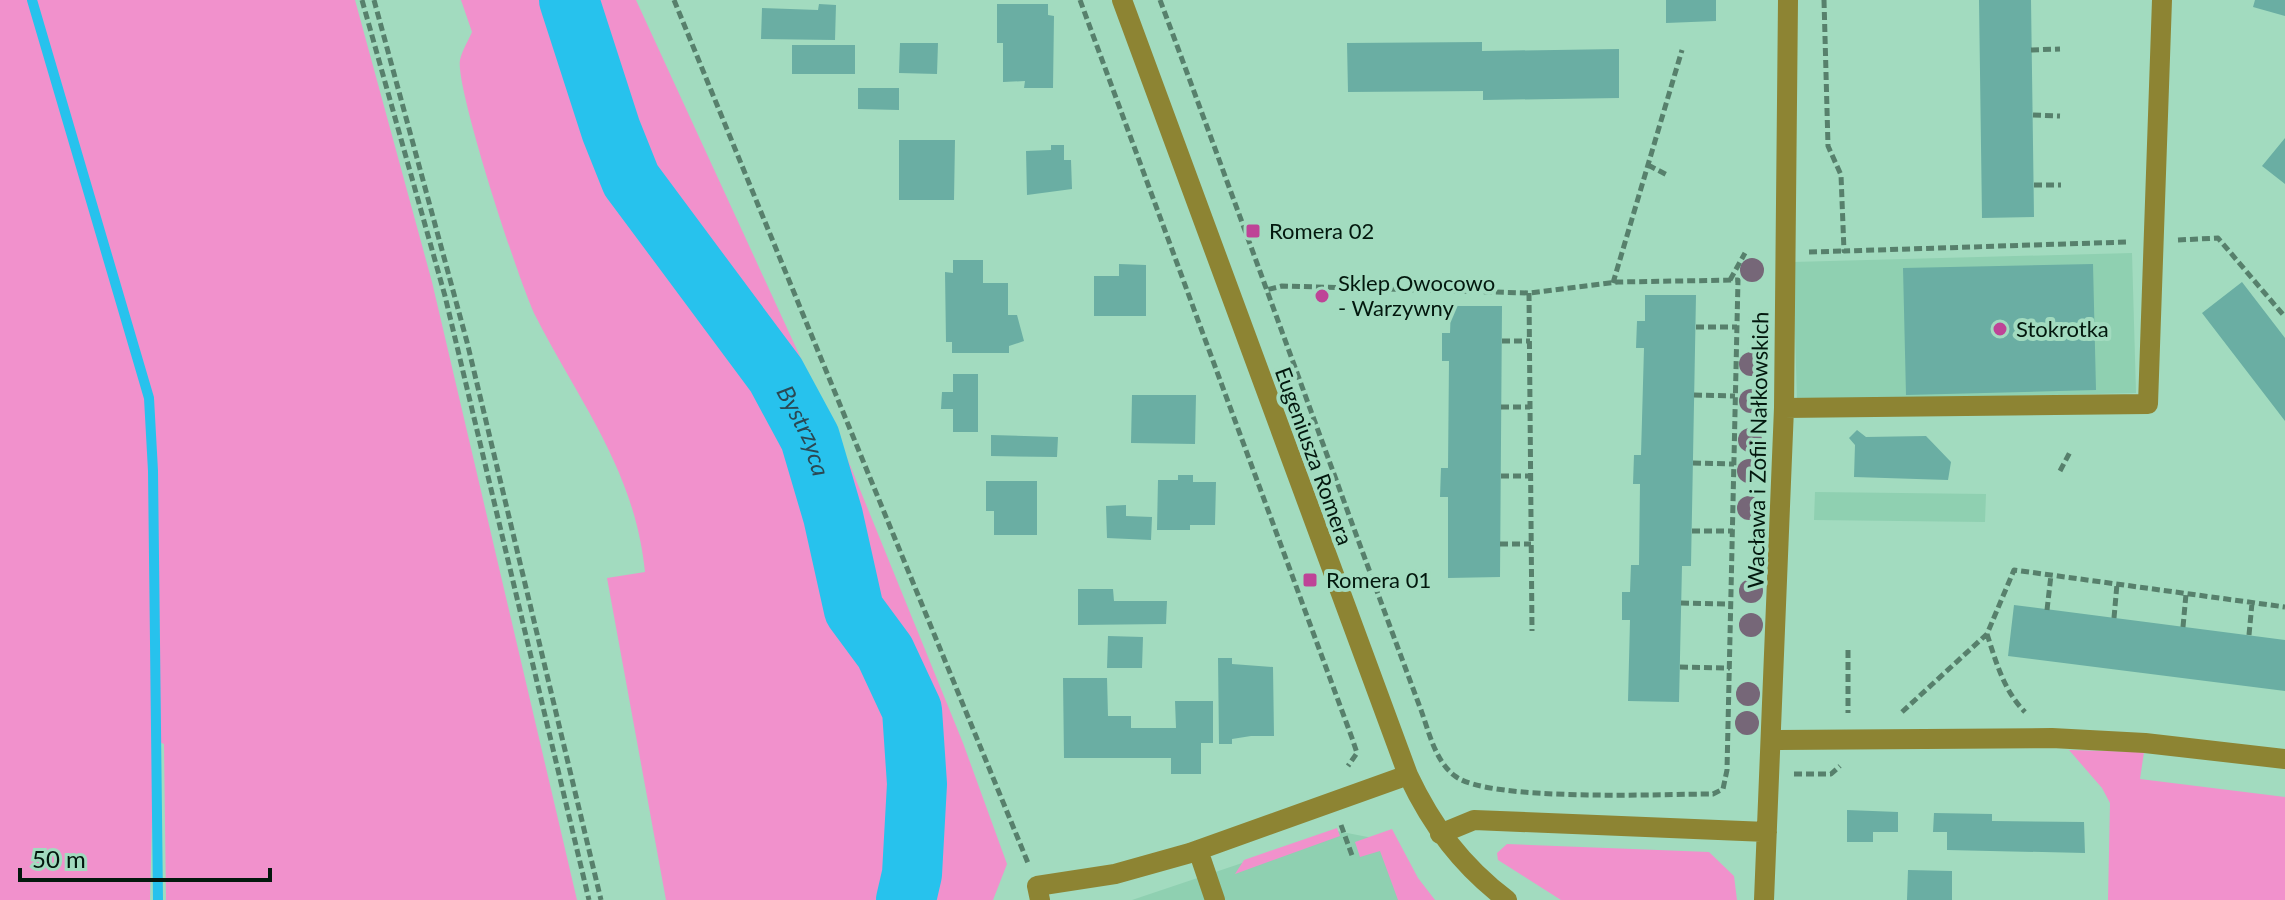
<svg xmlns="http://www.w3.org/2000/svg" width="2285" height="900" font-family="Lato,sans-serif">
<style>
.built{fill:#8fd0b1}
.green{fill:#f191cc}
.lines{fill:none;stroke-linecap:round;stroke-linejoin:round}
.stream{stroke:#27c2ed;stroke-width:10}
.river{stroke:#27c2ed;stroke-width:60}
.building{fill:#6aaea3}
.path{stroke:#57806c;stroke-width:5;stroke-dasharray:8 4;stroke-linecap:butt}
.minor{stroke:#8d8433;stroke-width:20}
.tree{fill:#766778}
.poi-dot{fill:#be4497;stroke:#a2dbbf;stroke-width:3}
.labels{text-anchor:middle;stroke-width:8;stroke-linejoin:round;paint-order:stroke}
.poi-label{font-size:22px;fill:#03180e;stroke:#a2dbbf;text-anchor:start}
.street-label{font-size:22px;fill:#03180e;stroke:#a2dbbf}
.water-label{font-size:24px;font-style:italic;fill:#2b4853;stroke:#a2dbbf}
</style>
<rect width="100%" height="100%" fill="#a2dbbf"/>
<path class="built" d="M2132,253L2136,393L1797,401L1793,262Z
M1815,492L1986,494L1985,522L1814,520Z
M1337,831L1383,840L1408,900H1132Z"/>
<path class="green" d="M0,0H355L432,282L577,900H166L164,744L154,740L150,900H0Z
M461,0H636L850,465L963,743L1007,864L993,900H666L607,578L645,572C635,471 580,403 536,317C520,286 455,87 460,60C462,51 468,41 472,32Z
M2069,750L2144,752L2140,779L2285,797V900H2108L2110,803L2102,788Z
M1337,828L1340,836L1235,874L1244,860Z
M1392,829L1418,878L1435,900H1398L1380,851L1360,857L1355,842Z
M1507,844L1709,852L1734,876L1737,900H1561L1498,860L1497,853Z"/>
<g class="lines">
<path class="stream" d="M32,0L149,398L153,471L158,900"/>
<path class="river" id="s1" d="M569,0L611,130L631,180L776,375L810,438L833,516L854,610L885,652L912,710L917,784L912,874L906,900"/>
</g>
<path class="building" d="M1666,0H1716V21L1666,23Z
M1979,0H2031L2034,217L1982,218Z
M2255,0H2285V16L2253,7Z
M819,4L836,5L835,40L761,39L762,8L818,10Z
M997,4H1048V15L1054,16L1053,88H1024L1025,81L1003,82V43H997Z
M1482,42V51L1619,49V98L1483,100V91L1348,92L1347,43Z
M900,43H938L937,74L899,73Z
M792,45H855V74H792Z
M858,88H899V110L858,109Z
M2285,138V184L2262,166Z
M899,140H955L954,200H899Z
M1051,145H1064V160H1071L1072,189L1027,195L1026,151L1051,150Z
M953,260H983V283H1008V315H1017L1024,341L1009,346V353H952V342H946L945,272L953,273Z
M1119,264L1146,265V316H1094V276H1119Z
M2093,264L2096,390L1906,395L1903,268Z
M2242,282L2285,338V421L2202,313Z
M1645,295H1696L1691,566H1682L1679,702L1628,701L1630,620H1622V592H1630L1631,565H1639L1640,484H1633L1634,455H1641L1644,348H1636L1637,321H1645Z
M1451,306H1502L1500,577L1448,578V497H1440L1441,468H1448L1449,361H1442V333H1450Z
M953,374H978V432H953V409H941L942,392H953Z
M1132,395H1196L1195,444L1131,443Z
M1857,430L1866,437L1926,436L1951,462L1948,480L1854,477L1855,445L1849,438Z
M991,435L1058,437L1057,457L991,456Z
M1178,475H1193V482H1216L1215,525H1190V530H1157L1158,480H1178Z
M986,481H1037V535H994V511H986Z
M1126,505V516L1152,517L1151,540L1107,538L1106,506Z
M1078,589H1113L1114,601H1167L1166,624L1078,625Z
M2014,605L2285,640V691L2008,656Z
M1108,636L1143,637L1142,668H1107Z
M1218,658H1232V664L1273,667L1274,736H1251L1232,739V744H1219Z
M1063,678H1107L1108,716H1131V728H1176L1175,701H1213V743H1201V774H1171V758H1064Z
M1847,810L1898,812V832H1873V842H1847Z
M1934,813L1992,814V821L2084,822L2085,853L1947,850V832H1933Z
M1908,870L1952,871V900H1907Z"/>
<g class="lines">
<path class="path" d="M362,0L445,296L589,900
M374,0L467,342L601,900
M674,0L1028,863
M1080,0L1352,738L1357,753L1348,766
M1160,0C1248,236 1333,474 1421,710C1429,732 1435,761 1455,776C1488,802 1664,794 1713,794L1723,789L1727,770L1738,280L1618,282L1529,293L1282,286L1266,290
M1824,0L1828,146L1841,175L1844,251L2128,242
M2031,50L2060,49
M2033,115L2060,116
M1648,165L1669,176
M2034,185H2061
M2178,240L2218,238L2285,317
M1809,252L1844,251
M1730,280L1745,253
M1613,283L1682,50
M1529,293L1532,631
M1696,327H1737
M1502,341H1530
M1694,395L1735,396
M1501,407H1530
M1693,463L1734,464
M2060,471L2070,452
M1501,476H1531
M1692,531H1733
M1500,544H1531
M1681,603L1731,604
M2047,610L2051,575
M2114,618L2117,584
M2183,627L2186,594
M1987,634C1996,662 2004,691 2025,712
M2249,635L2252,603
M1848,650V713
M1680,667L1730,668
M1902,712L1987,634L2014,570L2285,607
M1794,774H1831L1840,766
M1341,825L1353,858"/>
<path class="minor" d="M1122,0L1408,775C1432,826 1462,866 1507,900
M1784,408L2148,404L2162,0
M1772,740L2052,738L2145,743L2285,759
M1440,834L1474,820L1767,832
M1198,850L1215,900
M1040,900L1037,886L1115,874L1190,853L1408,775
M1764,900L1784,408L1788,0"/>
</g>
<g class="tree">
<circle cx="1752" cy="270" r="12"/>
<circle cx="1751" cy="364" r="12"/>
<circle cx="1751" cy="401" r="12"/>
<circle cx="1750" cy="440" r="12"/>
<circle cx="1749" cy="471" r="12"/>
<circle cx="1749" cy="508" r="12"/>
<circle cx="1751" cy="591" r="12"/>
<circle cx="1751" cy="625" r="12"/>
<circle cx="1748" cy="694" r="12"/>
<circle cx="1747" cy="723" r="12"/>
</g>
<g class="poi-dot">
<rect x="1245" y="223" width="16" height="16" rx="4"/>
<circle cx="1322" cy="296" r="8"/>
<circle cx="2000" cy="329" r="8"/>
<rect x="1302" y="572" width="16" height="16" rx="4"/>
</g>
<g class="labels">
<g class="poi-label">
<text x="1269" y="239">Romera 02</text>
<text x="1338" y="291">Sklep Owocowo<tspan x="1338" dy="25">- Warzywny</tspan></text>
<text x="2016" y="337">Stokrotka</text>
<text x="1326" y="588">Romera 01</text>
</g>
<g class="street-label">
<text transform="translate(1758 450) rotate(-89)" y="8">Wacława i Zofii Nałkowskich</text>
<text transform="translate(1314 456) rotate(70)" y="8">Eugeniusza Romera</text>
</g>
<g class="water-label">
<text dy="8" stroke="none"><textPath href="#s1" startOffset="496">Bystrzyca</textPath></text>
</g>
</g>
<path d="M20 868v12h250v-12" fill="none" stroke="#03180e" stroke-width="4"/>
<text x="32" y="868" font-size="24" fill="#03180e" stroke="#a2dbbf" stroke-width="6" paint-order="stroke">50 m</text>
</svg>
